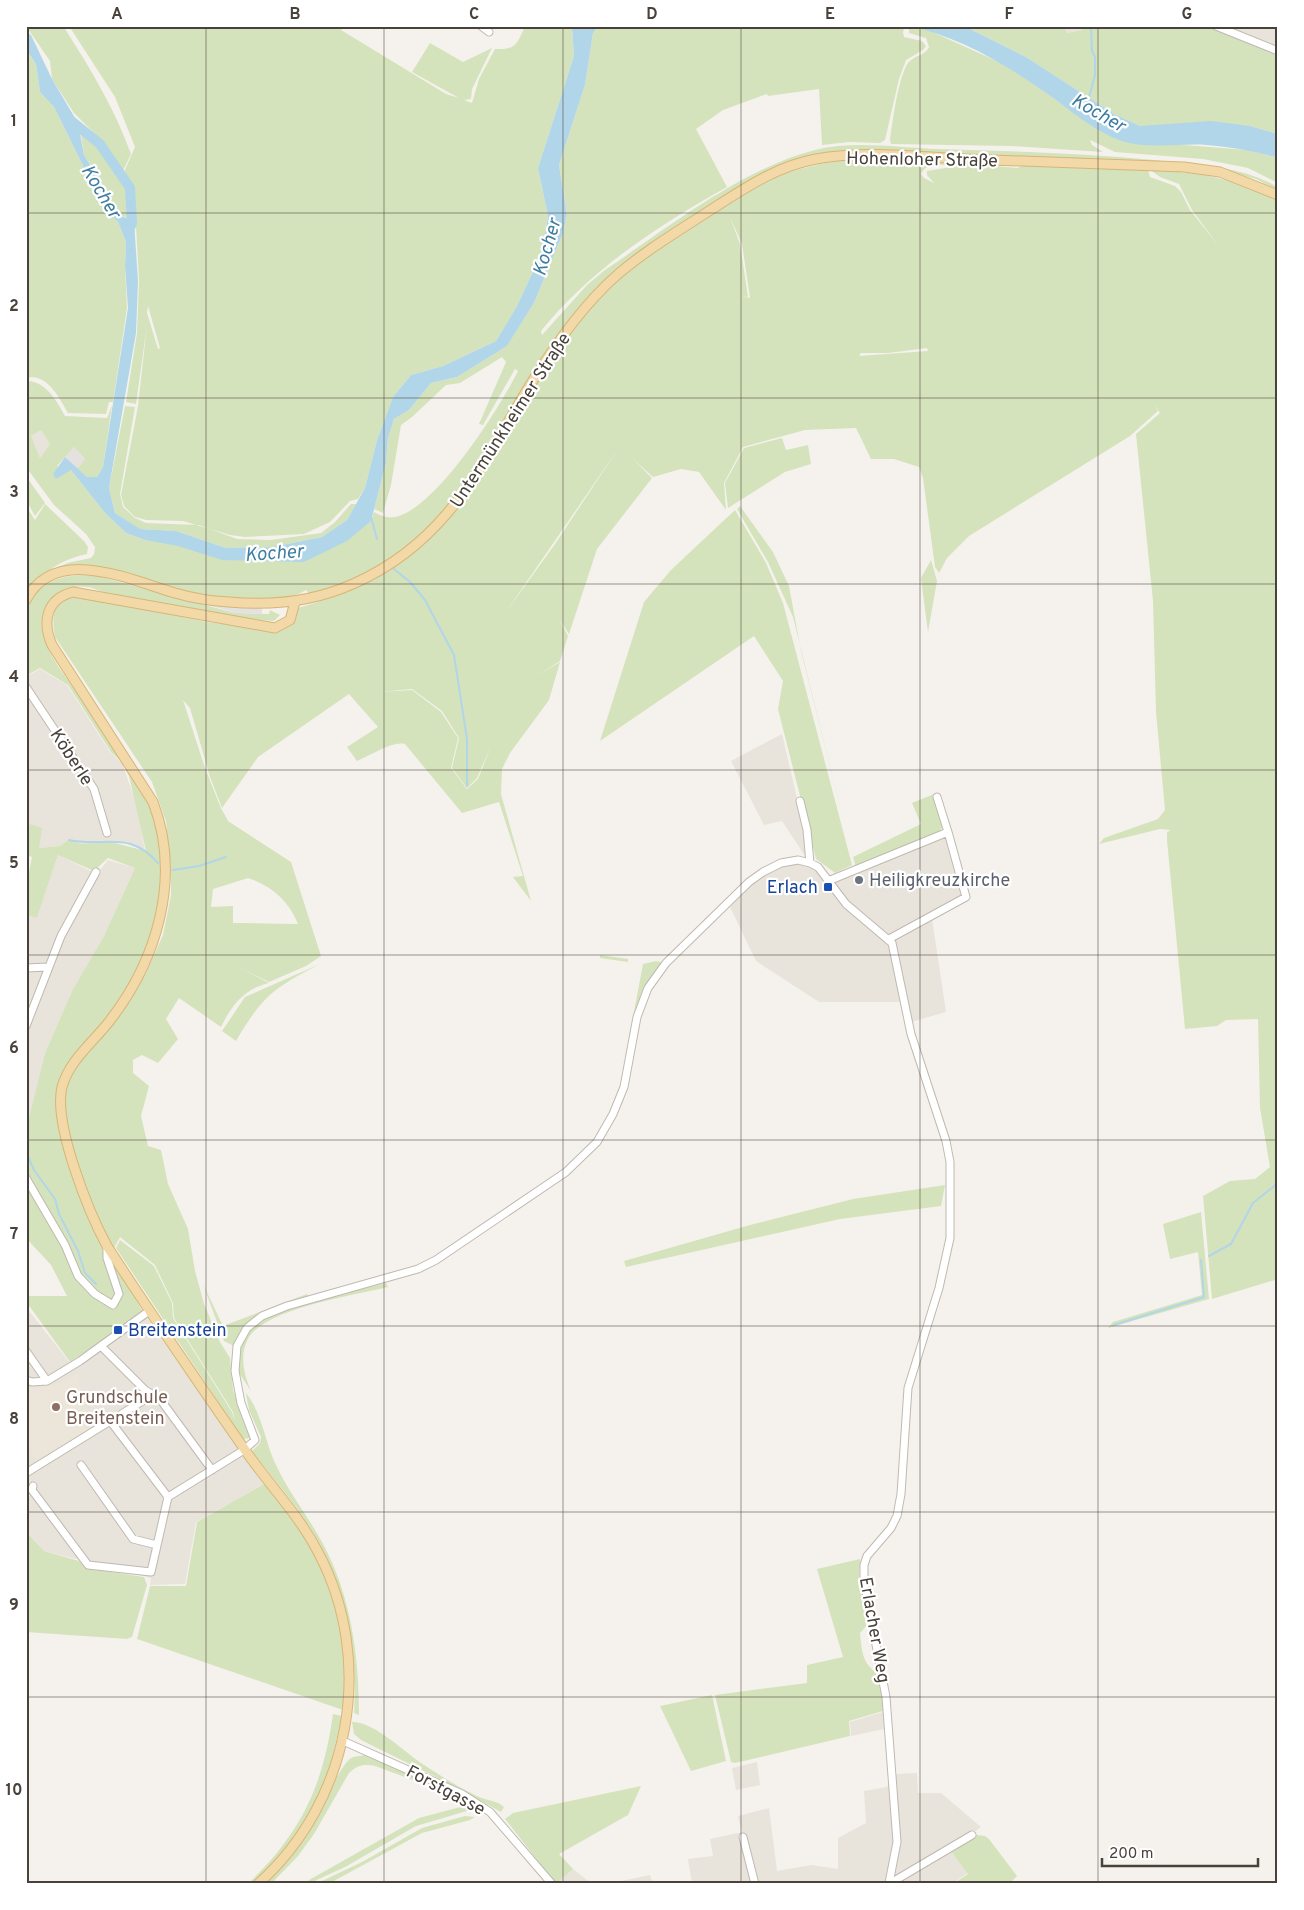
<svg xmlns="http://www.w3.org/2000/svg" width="1304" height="1910" font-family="Overpass,sans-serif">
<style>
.residential{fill:#e8e3db}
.industrial{fill:#e5e1de}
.education{fill:#ece5d9}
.green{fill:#d4e3bb;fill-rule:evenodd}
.parking{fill:#e4e2e0}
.water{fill:#b1d6e9}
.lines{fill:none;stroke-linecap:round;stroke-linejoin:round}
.stream{stroke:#b1d6e9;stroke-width:2}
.river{stroke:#b1d6e9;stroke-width:10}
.minor-casing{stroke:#bfb9b0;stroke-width:9}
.major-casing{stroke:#d7b578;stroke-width:11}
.minor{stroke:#fff;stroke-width:7}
.major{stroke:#f3d9a7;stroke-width:9}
.grid{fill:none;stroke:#48423b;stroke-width:1;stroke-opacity:0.55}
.worship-dot{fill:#6b7280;stroke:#fff;stroke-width:2}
.transit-dot{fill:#1a4fb4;stroke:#fff;stroke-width:2}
.education-dot{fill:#8d6e63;stroke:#fff;stroke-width:2}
.labels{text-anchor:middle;stroke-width:4.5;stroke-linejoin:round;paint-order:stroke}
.street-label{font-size:18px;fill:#48423b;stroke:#fff}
.worship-label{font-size:18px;fill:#5b616d;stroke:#fff;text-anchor:start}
.transit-label{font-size:18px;fill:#164399;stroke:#fff;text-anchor:end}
.education-label{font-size:18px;fill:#785e54;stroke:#fff;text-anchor:start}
.water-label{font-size:19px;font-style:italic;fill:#3e7da1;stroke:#fff}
.neatline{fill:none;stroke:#48423b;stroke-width:2}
.grid-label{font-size:16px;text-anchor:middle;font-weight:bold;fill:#48423b}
</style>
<rect width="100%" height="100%" fill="#f5f2ed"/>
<path class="residential" d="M1064,26H1086L1082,30L1067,33Z
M1216,26H1278V51Z
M41,430L50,444L40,458L31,436Z
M40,669L67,685L110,752L122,763L137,806L145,851L126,843L107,841L82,844L68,840L60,846L38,848L30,825L26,835V714H28L26,677Z
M782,734L813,867L819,871L828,884L950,832L964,895L931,912L946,1012L911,1022L905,1002H819L756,961L730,907L763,873L805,856L782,821L764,825L731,761Z
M58,855L97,874L108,860L135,868L104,936L73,989L45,1053L29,1119L26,1117V915L37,918Z
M26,1307L70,1363L143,1312L264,1484L196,1522L185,1584L150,1585L151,1578L44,1551L26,1530Z
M883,1712L884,1729L851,1736L850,1722Z
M757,1762L760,1785L736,1790L732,1768Z
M917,1773L918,1793H941L981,1827L950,1850L968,1873L952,1884H692L688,1859L713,1856L710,1839L742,1832L738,1816L769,1808L777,1871L811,1865L838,1869V1838L866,1823L864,1791L887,1787L895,1774Z
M573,1869L592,1884H556Z
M650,1875L653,1884H607Z"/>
<path class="industrial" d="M74,447L85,459L77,469L65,457Z"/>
<path class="education" d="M77,1374L92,1427L36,1463L26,1440V1387L56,1384Z"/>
<path class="green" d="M26,26H63L67,32C92,71 115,110 131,154L123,171L97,136L74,113L52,79L50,61Z
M69,26H343L341,30L446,94L459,98L412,72L430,43L463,62L492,48L472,89L471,99L464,100L472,103L479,79L495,49C516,50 517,44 525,26H574L572,28L574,56L538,168L548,216L542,252L517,306L496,341L443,366L411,375L393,397L377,440L365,488L358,499L350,501L330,522L304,534L245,537L230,535L183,521L146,520L135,517L124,506L121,495L138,406L147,325L136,404L126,402L137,333L139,281L134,189L124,172L135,147L115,97ZM148,306L160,348L158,349L147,313Z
M598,26H905L903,32L904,37L922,41L926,46L923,50L906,60L899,79L885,140L880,143L849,142L822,145L819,89L768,96L767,94L723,110L696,129L727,187C659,225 591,269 541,331L542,335L587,285L605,270C666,229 743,168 815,150C854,140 899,148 939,149C1011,151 1082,153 1154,160C1198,165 1238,165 1278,187V190L1256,179L1219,169L867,151L769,172L594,293L466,485L423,534L387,561L355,578L332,588L309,594L306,590C278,608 218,599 186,592C166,588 147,579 128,575C105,570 79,571 55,569L67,563L91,558L94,554L95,547L86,534L54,505L26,467V381C45,380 57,401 65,416L107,418L112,405L103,467L97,477H87L77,469L85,459L74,447L57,466L65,472L71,470L105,513L126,533L145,540L304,562L371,521L374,512C383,517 389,519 399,516C439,503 499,409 518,371L515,369L483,425L479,424L506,362L502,357L460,383L446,385L412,417L401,425L391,485L383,513L374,509L386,463L388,438L394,419L409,410L431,383L457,377L507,346L534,303L563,233L567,213L559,165L585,85L593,33ZM41,430L50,444L40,458L31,436Z
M909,26L928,30L1010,67L1087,122L1120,140L1248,150L1278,158V183L1248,168L1203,159L1115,152L1090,140L1092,145L1103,152L1012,146L891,144L890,139C893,120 898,78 908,63C914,55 925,56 929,47L926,38L909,33Z
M964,26H1064L1067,33L1082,30L1084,26H1206L1278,56V134L1250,126H1140L1114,114L1026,57Z
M26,51L36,64L40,92L54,107L104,208L118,222L126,242L125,266L127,308L113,402H109L106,414L68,413C60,399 47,372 26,378Z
M81,135L101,151L126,189L128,218L120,215L108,204L100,179L84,155Z
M851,159L957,163C944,168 928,159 921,174L924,178L934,183L927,175V171L958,166L962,163L1017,168L1025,165L1148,170L1150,177L1175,186L1181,192L1190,210L1218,245L1192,210L1179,184L1160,177L1152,171C1197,171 1237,179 1278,200V1279L1212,1299L1203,1196L1230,1181L1255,1179L1270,1167L1260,1108L1258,1019L1226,1020L1217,1026L1185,1029L1167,840V832L1171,830L1160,829L1099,844L1104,838L1158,819L1165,810L1156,712L1153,601L1136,434L1160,413L1155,405L1158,411L1130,436L969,536L947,558L939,573L935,567L923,478L919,467L894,459H871L856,428L805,430L743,447L724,483L726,510L699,472L681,469L653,477L632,458L652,478L597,549L569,634L559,619L568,636L560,661L538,675L560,662L549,700L510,753L502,769L501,794L531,901L513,877L523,876L499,802L462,813L405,744C392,741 370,756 357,761L347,747L378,727L349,694L258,757L222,808L210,777L190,708L183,700L205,768L221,808L228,821L291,862L321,956L306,966L269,982L240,968L269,983C244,989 232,1005 221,1027L179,998L166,1019L178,1039L158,1063L142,1055L133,1060V1073L149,1086L141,1116L148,1146L161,1150L168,1184L188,1229L195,1271L204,1304L220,1342L230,1358L233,1390L250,1438L243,1439L116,1248L120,1240L154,1266L172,1303L173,1318L232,1412L235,1421L233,1412L174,1318L173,1303L155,1265L120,1237L110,1256L143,1312L70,1362L30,1307L26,1306V1296H67L51,1265L26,1238V1117L29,1118L45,1053L73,989L104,936L135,868L108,858L94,871L58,855L37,918L26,915V887L32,857L26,855V835L30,824L42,828L39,848L60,846L68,840L82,844L107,841L146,851L129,776L122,762L111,752L68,685L40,668L26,676C26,656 23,633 26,614C32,579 68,573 97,576L235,613L269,614L270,610L280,615L274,621L224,617L104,592C99,591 92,587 87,587C61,583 39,603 42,629C46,655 69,680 83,701C102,729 123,757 141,786C170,833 167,903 145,953C139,968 130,983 122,997L128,1002L147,971L163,935L171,895V870L166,821L152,782L55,637C50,610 56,598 84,596L207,622L281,631L296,618L298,608C395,582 454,528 503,442C520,412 536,382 555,354C575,325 599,298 625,274C646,256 671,242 694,227C719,209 746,190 774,178C799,167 825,163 851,159ZM730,217L742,244L750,298L741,296L748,297L740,244ZM927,348L928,351L859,356L861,353H888ZM620,446L555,544L506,612ZM412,689L442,711L459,738L452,768L467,788L477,778L491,746L478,779L467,789L451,768L458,738L441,712L412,690L379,692ZM248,878C272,886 289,901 298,924L233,923V906L211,907L213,889Z
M125,406L135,407L120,494L123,507L135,518L146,523L199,525L237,539L271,540L321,533L335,522L351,504H356L347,520L322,537L272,547L226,548L176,531L139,529L115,513L109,488Z
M782,438L786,450L808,445L811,464L785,472L728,508L725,483L744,448Z
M26,476L45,503L35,516L26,500Z
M45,504L84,541L88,547L87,554C62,559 42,572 26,593V506L35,520Z
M740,506L773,552L789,586L801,651L846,830L793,617L768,562L737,509Z
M735,510L766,563L783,603L852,865L835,873L816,859L778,709L783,681L754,636L600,741L644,602L671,570Z
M931,560L937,581L928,632L921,578Z
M934,794L943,826L939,832L856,867L853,857L921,824L912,803Z
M600,955L628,959V962L600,958Z
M656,961L661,962L660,966L633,1017L643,964Z
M320,964C274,988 263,995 236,1041L222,1031L245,997Z
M945,1185L941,1206L840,1219L626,1267L624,1261L750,1225L853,1199Z
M1201,1212L1209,1299L1108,1328L1113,1322L1202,1295L1198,1252L1170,1259L1163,1224Z
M386,1283L388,1287C355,1295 263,1309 248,1339C239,1356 244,1374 251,1391L239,1373V1354L244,1339L256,1324L268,1317L307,1303Z
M203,1284L223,1326L307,1294L309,1297L262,1314L236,1347L224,1341Z
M246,1393C263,1414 265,1444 277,1467C289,1493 308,1516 322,1542C351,1595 359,1656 359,1715L354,1713C358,1650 346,1592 316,1537C299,1507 273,1479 252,1451L260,1443L261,1437L249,1410Z
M264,1484C277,1499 291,1515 303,1531C338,1584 348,1648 343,1710L137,1639L150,1586H186L197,1522Z
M26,1531L44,1551L79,1561L85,1568L144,1577L147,1585L132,1637L127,1639L26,1632Z
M860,1559L859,1581L869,1623L860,1633C862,1652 862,1664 879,1674L885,1704L883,1711L849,1721L850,1736L735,1763L731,1762L715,1695L807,1683V1665L843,1657L817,1569Z
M712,1695L726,1761L691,1771L660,1706Z
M333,1714L342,1716L330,1766L320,1795L292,1844L254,1884H248C301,1833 323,1786 333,1714Z
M352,1722C375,1722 404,1752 424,1765C441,1776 458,1787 477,1796C486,1801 497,1800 504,1807L501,1812L448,1783L361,1740L354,1734Z
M366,1755L460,1796L477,1808L416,1826L345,1867L308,1884L309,1880L419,1818L468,1805L432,1787L375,1766C363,1764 358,1765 349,1773L314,1834L298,1856L271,1884H265C281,1868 297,1850 309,1831C318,1816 340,1765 351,1758C355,1756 361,1756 366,1755Z
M641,1786L628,1815L559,1854L573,1869L556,1884L505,1819L513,1813Z
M465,1816L475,1817L470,1820L422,1833L330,1883L320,1882L362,1862L422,1828Z
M977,1835L985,1836L989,1839L1017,1876L1009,1884H953L968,1874L951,1851L953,1846Z"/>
<path class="parking" d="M206,604L262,607V614L235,613Z"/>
<path class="water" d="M574,26H598L593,33L585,85L559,165L567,214L563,233L534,303L507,346L457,377L431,383L409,410L394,419L388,438L386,463L371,521L347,541L304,562L222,560L178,546L145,540L126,533L105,513L71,470L56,479L53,474L65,457L87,477H97L103,467L128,308L125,266L126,242L118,222L104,208L54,107L40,92L36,64L26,50V32L31,35L52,79L78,123L84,155L99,179L108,204L119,215L134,221L138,281L136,333L109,488L115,513L140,529L176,531L226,548L272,547L322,537L347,520L365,488L377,440L393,397L411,375L443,366L496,341L517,306L542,252L548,216L538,168L574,56L572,28Z
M909,26H964L1026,57L1114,114L1140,126L1211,121L1250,126L1278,134V158C1254,151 1231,147 1207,145C1179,143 1146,150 1119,140C1094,131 1070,110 1049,95C1007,65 960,37 909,26Z"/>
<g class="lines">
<path class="stream" d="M1089,97L1095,75V57L1092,51L1091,26
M371,517L377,539
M394,569L410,582L425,600L454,655L467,739V786
M69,840C105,848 128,829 158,863
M173,870L199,866L226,857
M26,1152L34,1170L55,1199L59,1214L78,1251L85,1273L96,1284
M1209,1256L1231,1244L1253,1203L1278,1183
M1114,1325L1204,1297L1201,1260"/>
<path class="river" d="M70,120L100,144L130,188L132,223L129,231"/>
<defs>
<path id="minor" d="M481,26L489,32
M1216,26L1278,51
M26,687L94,789L107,833
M937,797L948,832
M800,801L807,830L810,863
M828,881L948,832L966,897L889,939
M26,968L48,967
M26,1026L61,936L96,872
M26,1178L65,1245L78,1276L95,1294L113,1305L119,1294L107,1258V1247
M101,1346L145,1390L160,1399L212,1470
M26,1351L47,1381
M26,1380L32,1382L47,1381L80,1361L149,1311
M111,1422L168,1497
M81,1465L133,1539L157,1545
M26,1473L154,1394
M33,1486L32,1490L88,1565L151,1572L168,1497L244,1450L255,1440L241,1403L235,1371L237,1346L247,1328L262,1316L287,1306L418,1269L436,1260L566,1172L597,1142L613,1114L624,1087L637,1017L648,988L666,963L749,882L763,872L781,863L798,860L810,863L818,867L846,904L892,943L911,1034L946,1141L950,1162V1238L939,1288L908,1388L901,1494L897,1516L891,1528L867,1556L864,1565V1582L886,1697L897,1842L889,1883
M343,1741L462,1794L490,1812L552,1884
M743,1837L755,1884
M889,1884L972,1835"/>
<path id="major" d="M26,600C55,544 130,580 175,593C192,598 211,601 229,602C272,606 316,601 355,583C449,541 482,463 532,382C556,343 583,305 617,275C646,250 680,230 712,209C745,188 777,166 816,159C865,150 917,157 966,159C1039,162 1112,165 1184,167L1220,172L1278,195
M258,1884C351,1801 376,1661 318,1552C298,1513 267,1483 243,1447C197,1381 151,1314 107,1246C89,1213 53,1124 62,1087C69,1061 92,1043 108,1023C157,961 182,878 153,802L52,645C42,622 46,599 73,592L275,628L290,620L295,602"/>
</defs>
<use href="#minor" class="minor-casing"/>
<use href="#major" class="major-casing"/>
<use href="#minor" class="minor"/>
<use href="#major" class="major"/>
</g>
<path class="grid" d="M206,26V1884M384,26V1884M563,26V1884M741,26V1884M920,26V1884M1098,26V1884M26,213H1278M26,398H1278M26,584H1278M26,770H1278M26,955H1278M26,1140H1278M26,1326H1278M26,1512H1278M26,1697H1278"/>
<circle class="worship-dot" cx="859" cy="880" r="5"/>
<g class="transit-dot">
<rect x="823" y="882" width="10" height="10" rx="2.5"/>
<rect x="113" y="1325" width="10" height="10" rx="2.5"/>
</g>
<circle class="education-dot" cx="56" cy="1407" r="5"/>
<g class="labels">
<g class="street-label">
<text transform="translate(922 159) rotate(1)" y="6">Hohenloher Straße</text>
<text transform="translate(510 420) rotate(-57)" y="6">Untermünkheimer Straße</text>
<text transform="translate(72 757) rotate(57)" y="6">Köberle</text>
<text transform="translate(875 1630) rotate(80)" y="6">Erlacher Weg</text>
<text transform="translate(446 1790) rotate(28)" y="6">Forstgasse</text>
</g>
<g class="worship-label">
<text x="869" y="886">Heiligkreuzkirche</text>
</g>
<g class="transit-label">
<text x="818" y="893">Erlach</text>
<text x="128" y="1336" text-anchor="start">Breitenstein</text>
</g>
<g class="education-label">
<text x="66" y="1403">Grundschule<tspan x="66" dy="21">Breitenstein</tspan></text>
</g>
<g class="water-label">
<text transform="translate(1099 112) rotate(30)" y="7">Kocher</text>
<text transform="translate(102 191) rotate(59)" y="7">Kocher</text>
<text transform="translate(546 247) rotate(-74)" y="7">Kocher</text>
<text transform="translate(274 552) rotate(-4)" y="7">Kocher</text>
</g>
</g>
<rect width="1304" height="1910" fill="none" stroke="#ffffff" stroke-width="55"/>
<path d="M1102 1858v8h156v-8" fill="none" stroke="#48423b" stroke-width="2.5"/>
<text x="1109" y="1858" font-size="15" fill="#48423b" stroke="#ffffff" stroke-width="4" paint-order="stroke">200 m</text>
<rect x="28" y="28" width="1248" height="1854" class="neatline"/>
<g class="grid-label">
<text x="117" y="19">A</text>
<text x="295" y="19">B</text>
<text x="474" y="19">C</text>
<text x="652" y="19">D</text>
<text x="830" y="19">E</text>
<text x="1009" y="19">F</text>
<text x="1187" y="19">G</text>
<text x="14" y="126">1</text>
<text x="14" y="311">2</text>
<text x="14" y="497">3</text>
<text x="14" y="682">4</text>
<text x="14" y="868">5</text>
<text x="14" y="1053">6</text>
<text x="14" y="1239">7</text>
<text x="14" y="1424">8</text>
<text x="14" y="1610">9</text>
<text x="14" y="1795">10</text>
</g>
</svg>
